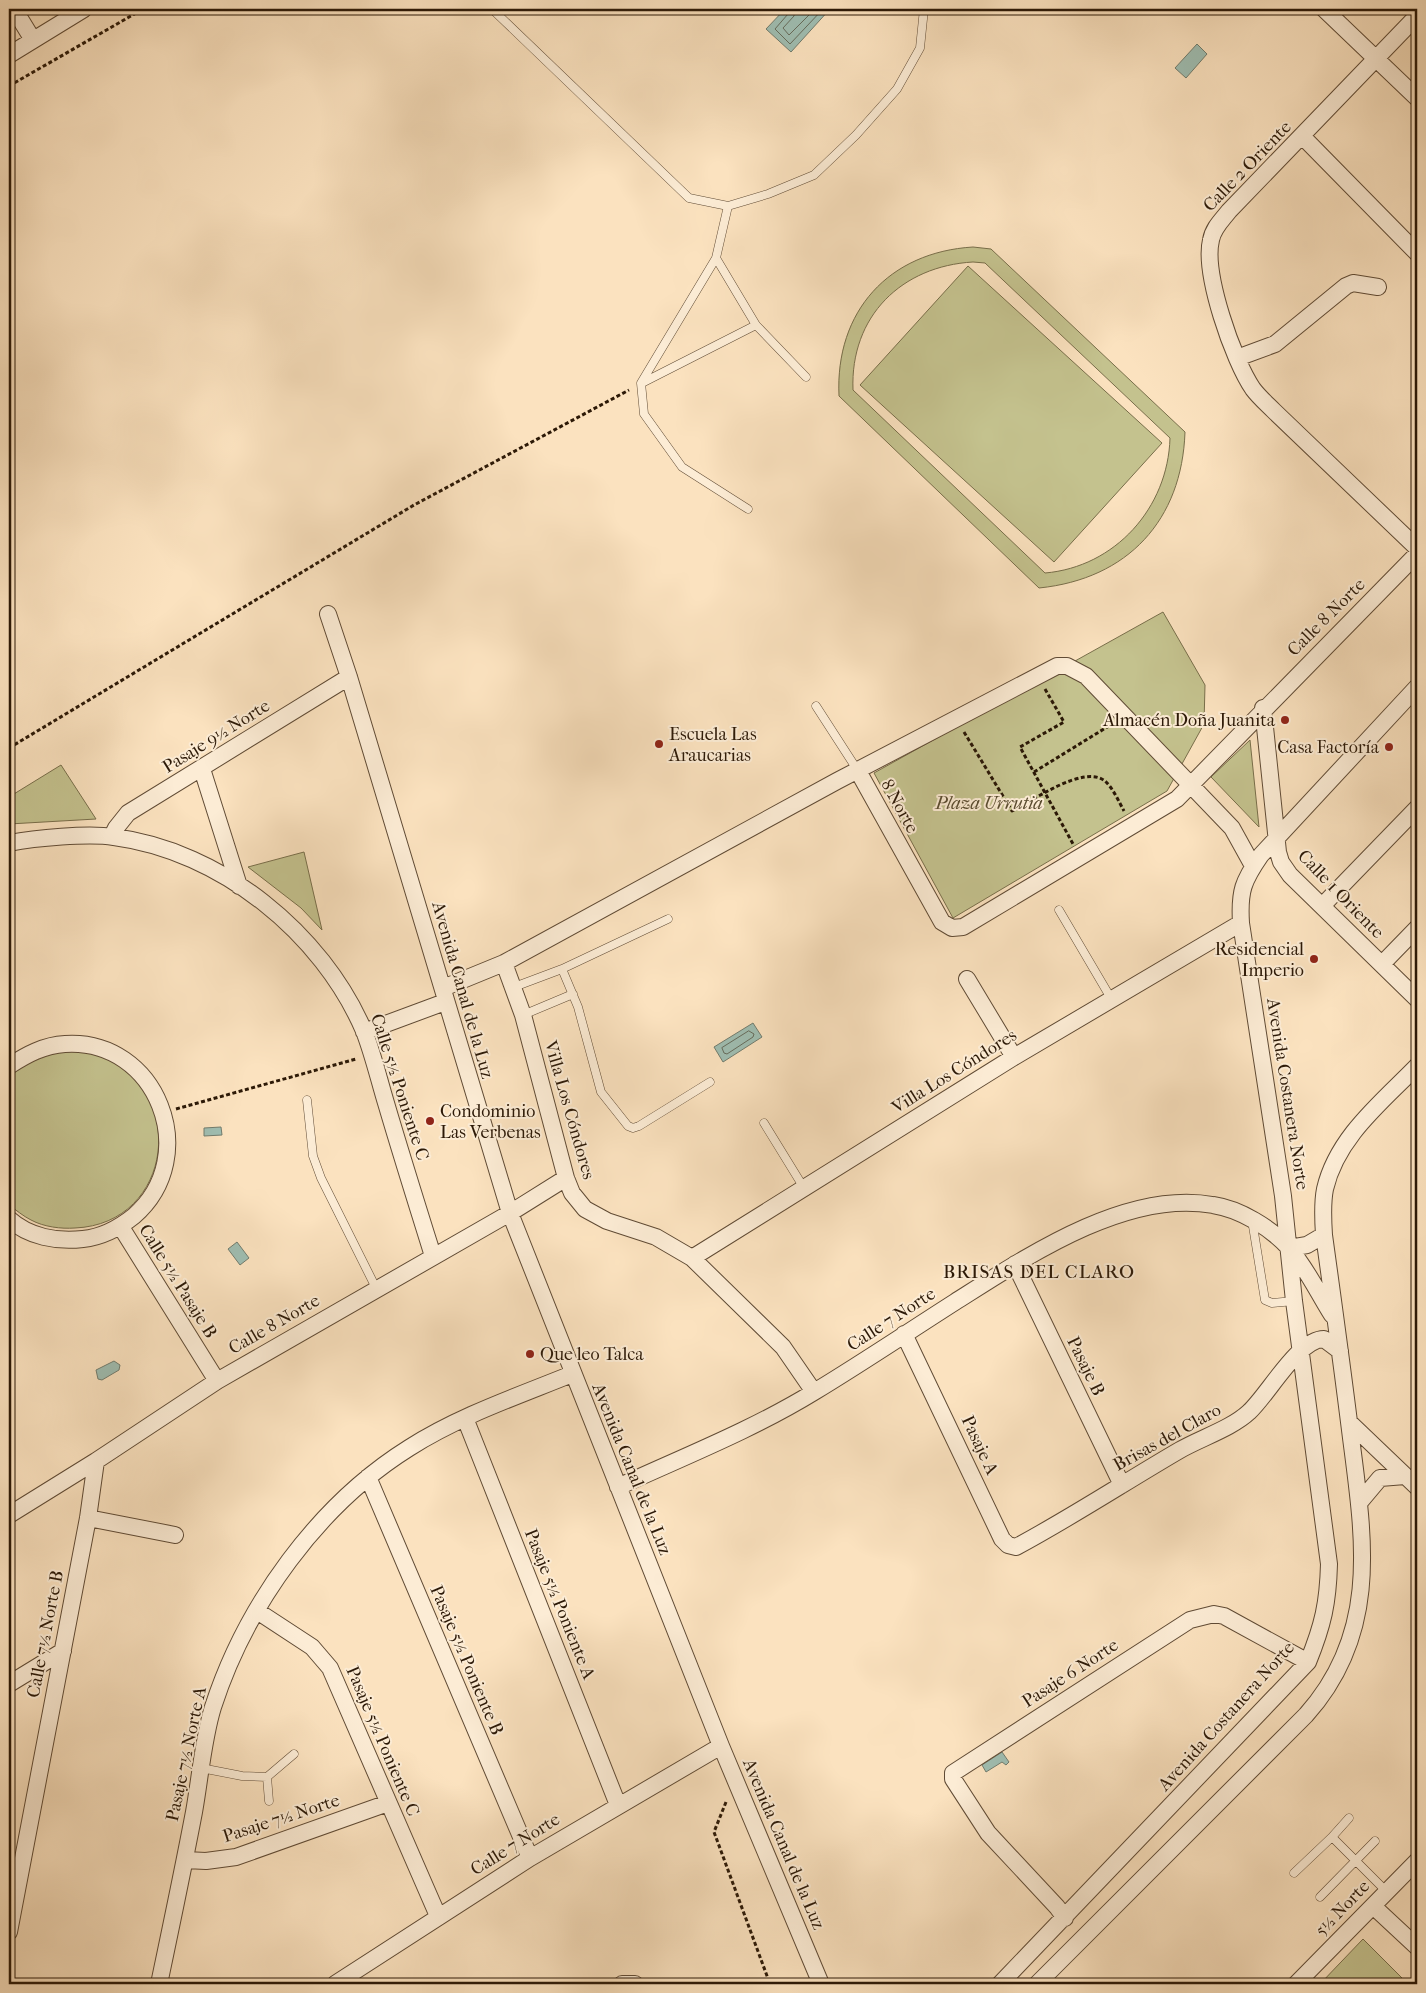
<svg xmlns="http://www.w3.org/2000/svg" width="1426" height="1993" font-family="'IM FELL French Canon',serif">
<style>
.green{fill:#c4c28e;stroke:#786e4a;fill-rule:evenodd}
.water{fill:#9fbeb2;stroke:#717c6e}
.lines{fill:none;stroke-linecap:round;stroke-linejoin:round}
.shore{stroke:#666c5c;stroke-width:1}
.service-casing{stroke:#604b35;stroke-width:9}
.minor-casing{stroke:#604b35;stroke-width:18}
.path{stroke:#2c1907;stroke-width:3;stroke-dasharray:4 2.5;stroke-linecap:butt}
.service{stroke:#fcecd5;stroke-width:8}
.minor{stroke:#fcecd5;stroke-width:16}
.poi-dot{fill:#8f2418;stroke:#fcecd5;stroke-width:2}
.labels{text-anchor:middle;stroke-width:4;stroke-linejoin:round;paint-order:stroke}
.street-label{font-size:18px;fill:#2c1907;stroke:#fcecd5}
.poi-label{font-size:18px;fill:#2c1907;stroke:#fcecd5;text-anchor:end}
.park-label{font-size:18px;font-style:italic;fill:#5a4c30;stroke:#fcecd5}
.neighbourhood-label{font-size:19px;letter-spacing:1px;fill:#2c1907;stroke:#fcecd5}
</style>
<rect width="100%" height="100%" fill="#fbe2bf"/>
<filter id="stains"><feTurbulence type="fractalNoise" baseFrequency=".004" numOctaves="4"/><feColorMatrix values="0 0 0 0 .2 0 0 0 0 .09 0 0 0 0 .02 0 0 0 .5 -.17"/></filter>
<radialGradient id="worn" r=".72"><stop offset=".6" stop-color="#630" stop-opacity="0"/><stop offset="1" stop-color="#630" stop-opacity=".3"/></radialGradient>
<path class="green" d="M973,247L991,249L1185,432C1182,520 1128,579 1039,588L839,396C835,311 889,252 973,247ZM973,262L985,263L1170,438C1168,508 1115,567 1045,573L853,390C850,316 902,266 973,262Z
M968,266L1162,443L1054,562L860,385Z
M1163,612L1205,685L1204,724L1167,791L953,918L874,773Z
M1250,740L1259,827L1211,777Z
M61,765L96,819L9,824V797Z
M304,852L322,930L301,908L248,867Z
M67,1051C77,1052 88,1051 97,1055C190,1087 174,1224 75,1228C61,1229 44,1227 31,1220C23,1216 16,1210 9,1205V1077C23,1060 46,1055 67,1051Z
M1363,1939L1408,1984H1320Z"/>
<path class="water" d="M785,9H830L791,52L766,29Z
M1197,44L1207,54L1186,78L1175,68Z
M753,1023L762,1037L723,1062L714,1047Z
M221,1127L222,1135L204,1136V1128Z
M237,1242L249,1258L240,1265L228,1249Z
M114,1361L120,1365L119,1370L102,1380L98,1379L96,1370Z
M1002,1752L1009,1762L1006,1765L1002,1762L986,1772L982,1765Z"/>
<g class="lines">
<path class="shore" d="M789,9L788,14L775,29L790,44L823,9
M795,9L794,16L783,28L789,35L815,9
M749,1031L754,1034L753,1037L727,1054L724,1053L722,1048Z"/>
<defs>
<path id="service" d="M492,9L689,198L728,206L768,194L814,175L856,135L897,89L920,48L924,9
M728,206L716,258L641,383L644,414L682,467L748,509
M716,258L756,325L806,377
M642,383L756,325
M816,706L858,771
M1059,910L1112,1000
M562,969L578,1007L601,1092L628,1126L633,1128L639,1126L710,1082
M514,987L562,969L668,919
M523,1015L573,994
M307,1100L313,1156L321,1178L376,1288
M764,1123L804,1188
M1252,1220L1265,1300L1272,1303L1294,1301
M201,1768L242,1776L267,1777L294,1754
M267,1777L269,1801
M1332,1837L1349,1818
M1294,1873L1332,1837L1387,1892
M1320,1897L1375,1841"/>
<path id="minor" d="M14,9L33,40
M1324,9L1417,98
M1417,16L1229,211C1222,220 1213,228 1211,240C1203,273 1233,360 1253,389C1259,397 1267,404 1274,411L1417,548
M9,55L84,9
M1302,136L1417,253
M1237,358L1275,344L1346,286L1353,283L1378,287
M328,614L349,677L510,1213L721,1746L821,1984
M1263,708L1278,852L1281,862L1290,875L1417,999
M202,769L239,886
M858,771L942,922L952,928L963,927L1177,799L1417,554
M112,836L116,828L128,813L349,677
M9,843C35,838 88,833 114,837C221,851 322,933 364,1031C373,1054 379,1080 386,1103C401,1154 417,1205 433,1256
M1322,906L1417,808
M504,963L523,1015L566,1178L572,1193L585,1209L607,1221L656,1237L692,1258L783,1347L814,1392
M1382,964L1417,928
M967,979L1014,1057
M443,988L504,963L837,781L1057,666H1067L1086,676L1232,828L1253,866
M364,1032L445,1002
M9,1066C26,1055 44,1045 65,1044C157,1038 203,1156 134,1216C119,1228 103,1237 83,1239C57,1242 29,1237 9,1219
M121,1227L217,1381
M1289,1248L1307,1245L1324,1235
M692,1258L1014,1057L1241,923
M1015,1264L1122,1485
M904,1334L1002,1539L1008,1545L1016,1547C1072,1517 1125,1482 1180,1450C1201,1438 1232,1428 1249,1412C1268,1395 1298,1339 1324,1339L1340,1351
M465,1418L618,1805
M1349,1422L1417,1487
M368,1477L530,1858
M618,1487C683,1457 752,1430 814,1392C862,1363 908,1332 955,1302C1026,1257 1126,1189 1213,1205C1240,1209 1271,1228 1289,1248C1306,1267 1318,1293 1332,1315
M1359,1503L1380,1478L1405,1476
M9,1515L96,1461L217,1381L510,1213L566,1178
M88,1518L175,1535
M257,1611L312,1647L330,1668L438,1916
M9,1684L63,1651
M185,1860L206,1861L236,1857L388,1803
M1373,1906L1417,1947
M1065,1918L1057,1907L988,1833L953,1779V1773L1190,1620L1214,1614L1224,1616L1308,1662
M9,1932L88,1518L96,1461
M159,1984C171,1927 183,1870 194,1812C200,1779 203,1739 213,1707C246,1605 318,1505 409,1448C459,1416 518,1396 572,1374
M335,1984L530,1858L721,1746
M622,1984H635
M1000,1984L1308,1662C1323,1625 1328,1603 1329,1564L1294,1301L1283,1196L1241,923C1239,891 1243,881 1261,855L1417,687
M1037,1984L1306,1715C1382,1630 1363,1534 1350,1430C1342,1365 1333,1300 1324,1235C1323,1220 1322,1204 1325,1189C1337,1137 1382,1102 1417,1066
M1296,1984L1417,1861"/>
</defs>
<use href="#service" class="service-casing"/>
<use href="#minor" class="minor-casing"/>
<path class="path" d="M9,86L143,9
M1045,689L1064,722L1020,747L1073,844
M964,732L1012,811C1034,800 1084,764 1105,781C1113,788 1119,802 1124,811
M9,748L414,505L629,390
M1034,772L1112,724
M176,1109L356,1059
M726,1802L714,1832L770,1984"/>
<use href="#service" class="service"/>
<use href="#minor" class="minor"/>
</g>
<g class="poi-dot">
<circle cx="1285" cy="720" r="5"/>
<circle cx="659" cy="744" r="5"/>
<circle cx="1389" cy="747" r="5"/>
<circle cx="1314" cy="959" r="5"/>
<circle cx="430" cy="1121" r="5"/>
<circle cx="530" cy="1354" r="5"/>
</g>
<g class="labels">
<g class="street-label">
<text transform="translate(1247 166) rotate(-46)" y="6">Calle 2 Oriente</text>
<text transform="translate(1326 617) rotate(-45)" y="6">Calle 8 Norte</text>
<text transform="translate(216 736) rotate(-32)" y="6">Pasaje 9½ Norte</text>
<text transform="translate(900 806) rotate(61)" y="6">8 Norte</text>
<text transform="translate(1341 894) rotate(46)" y="6">Calle 1 Oriente</text>
<text transform="translate(463 990) rotate(74)" y="6">Avenida Canal de la Luz</text>
<text transform="translate(954 1071) rotate(-32)" y="6">Villa Los Cóndores</text>
<text transform="translate(400 1087) rotate(72)" y="6">Calle 5½ Poniente C</text>
<text transform="translate(1288 1094) rotate(81)" y="6">Avenida Costanera Norte</text>
<text transform="translate(570 1110) rotate(74)" y="6">Villa Los Cóndores</text>
<text transform="translate(178 1281) rotate(58)" y="6">Calle 5½ Pasaje B</text>
<text transform="translate(891 1319) rotate(-33)" y="6">Calle 7 Norte</text>
<text transform="translate(274 1324) rotate(-30)" y="6">Calle 8 Norte</text>
<text transform="translate(1086 1366) rotate(64)" y="6">Pasaje B</text>
<text transform="translate(1167 1437) rotate(-29)" y="6">Brisas del Claro</text>
<text transform="translate(980 1445) rotate(65)" y="6">Pasaje A</text>
<text transform="translate(632 1469) rotate(68)" y="6">Avenida Canal de la Luz</text>
<text transform="translate(560 1604) rotate(68)" y="6">Pasaje 5½ Poniente A</text>
<text transform="translate(45 1634) rotate(-79)" y="6">Calle 7½ Norte B</text>
<text transform="translate(467 1660) rotate(67)" y="6">Pasaje 5½ Poniente B</text>
<text transform="translate(1070 1673) rotate(-33)" y="6">Pasaje 6 Norte</text>
<text transform="translate(1226 1716) rotate(-48)" y="6">Avenida Costanera Norte</text>
<text transform="translate(383 1741) rotate(67)" y="6">Pasaje 5½ Poniente C</text>
<text transform="translate(186 1754) rotate(-78)" y="6">Pasaje 7½ Norte A</text>
<text transform="translate(281 1818) rotate(-18)" y="6">Pasaje 7½ Norte</text>
<text transform="translate(515 1844) rotate(-32)" y="6">Calle 7 Norte</text>
<text transform="translate(784 1844) rotate(67)" y="6">Avenida Canal de la Luz</text>
<text transform="translate(1342 1908) rotate(-46)" y="6">5½ Norte</text>
</g>
<g class="poi-label">
<text x="1275" y="726">Almacén Doña Juanita</text>
<text x="669" y="740" text-anchor="start">Escuela Las<tspan x="669" dy="21">Araucarias</tspan></text>
<text x="1379" y="753">Casa Factoría</text>
<text x="1304" y="955">Residencial<tspan x="1304" dy="21">Imperio</tspan></text>
<text x="440" y="1117" text-anchor="start">Condominio<tspan x="440" dy="21">Las Verbenas</tspan></text>
<text x="540" y="1360" text-anchor="start">Que leo Talca</text>
</g>
<g class="park-label">
<text x="989" y="809">Plaza Urrutia</text>
</g>
<g class="neighbourhood-label">
<text x="1039" y="1278">BRISAS DEL CLARO</text>
</g>
</g>
<rect width="1426" height="1993" fill="none" stroke="#fbe2bf" stroke-width="30"/>
<rect x="10" y="10" width="1406" height="1973" fill="none" stroke="#2c1907" stroke-width="2.5"/>
<rect x="15" y="15" width="1396" height="1963" fill="none" stroke="#2c1907"/>
<rect width="100%" height="100%" filter="url(#stains)"/>
<rect width="100%" height="100%" fill="url(#worn)"/>
</svg>
